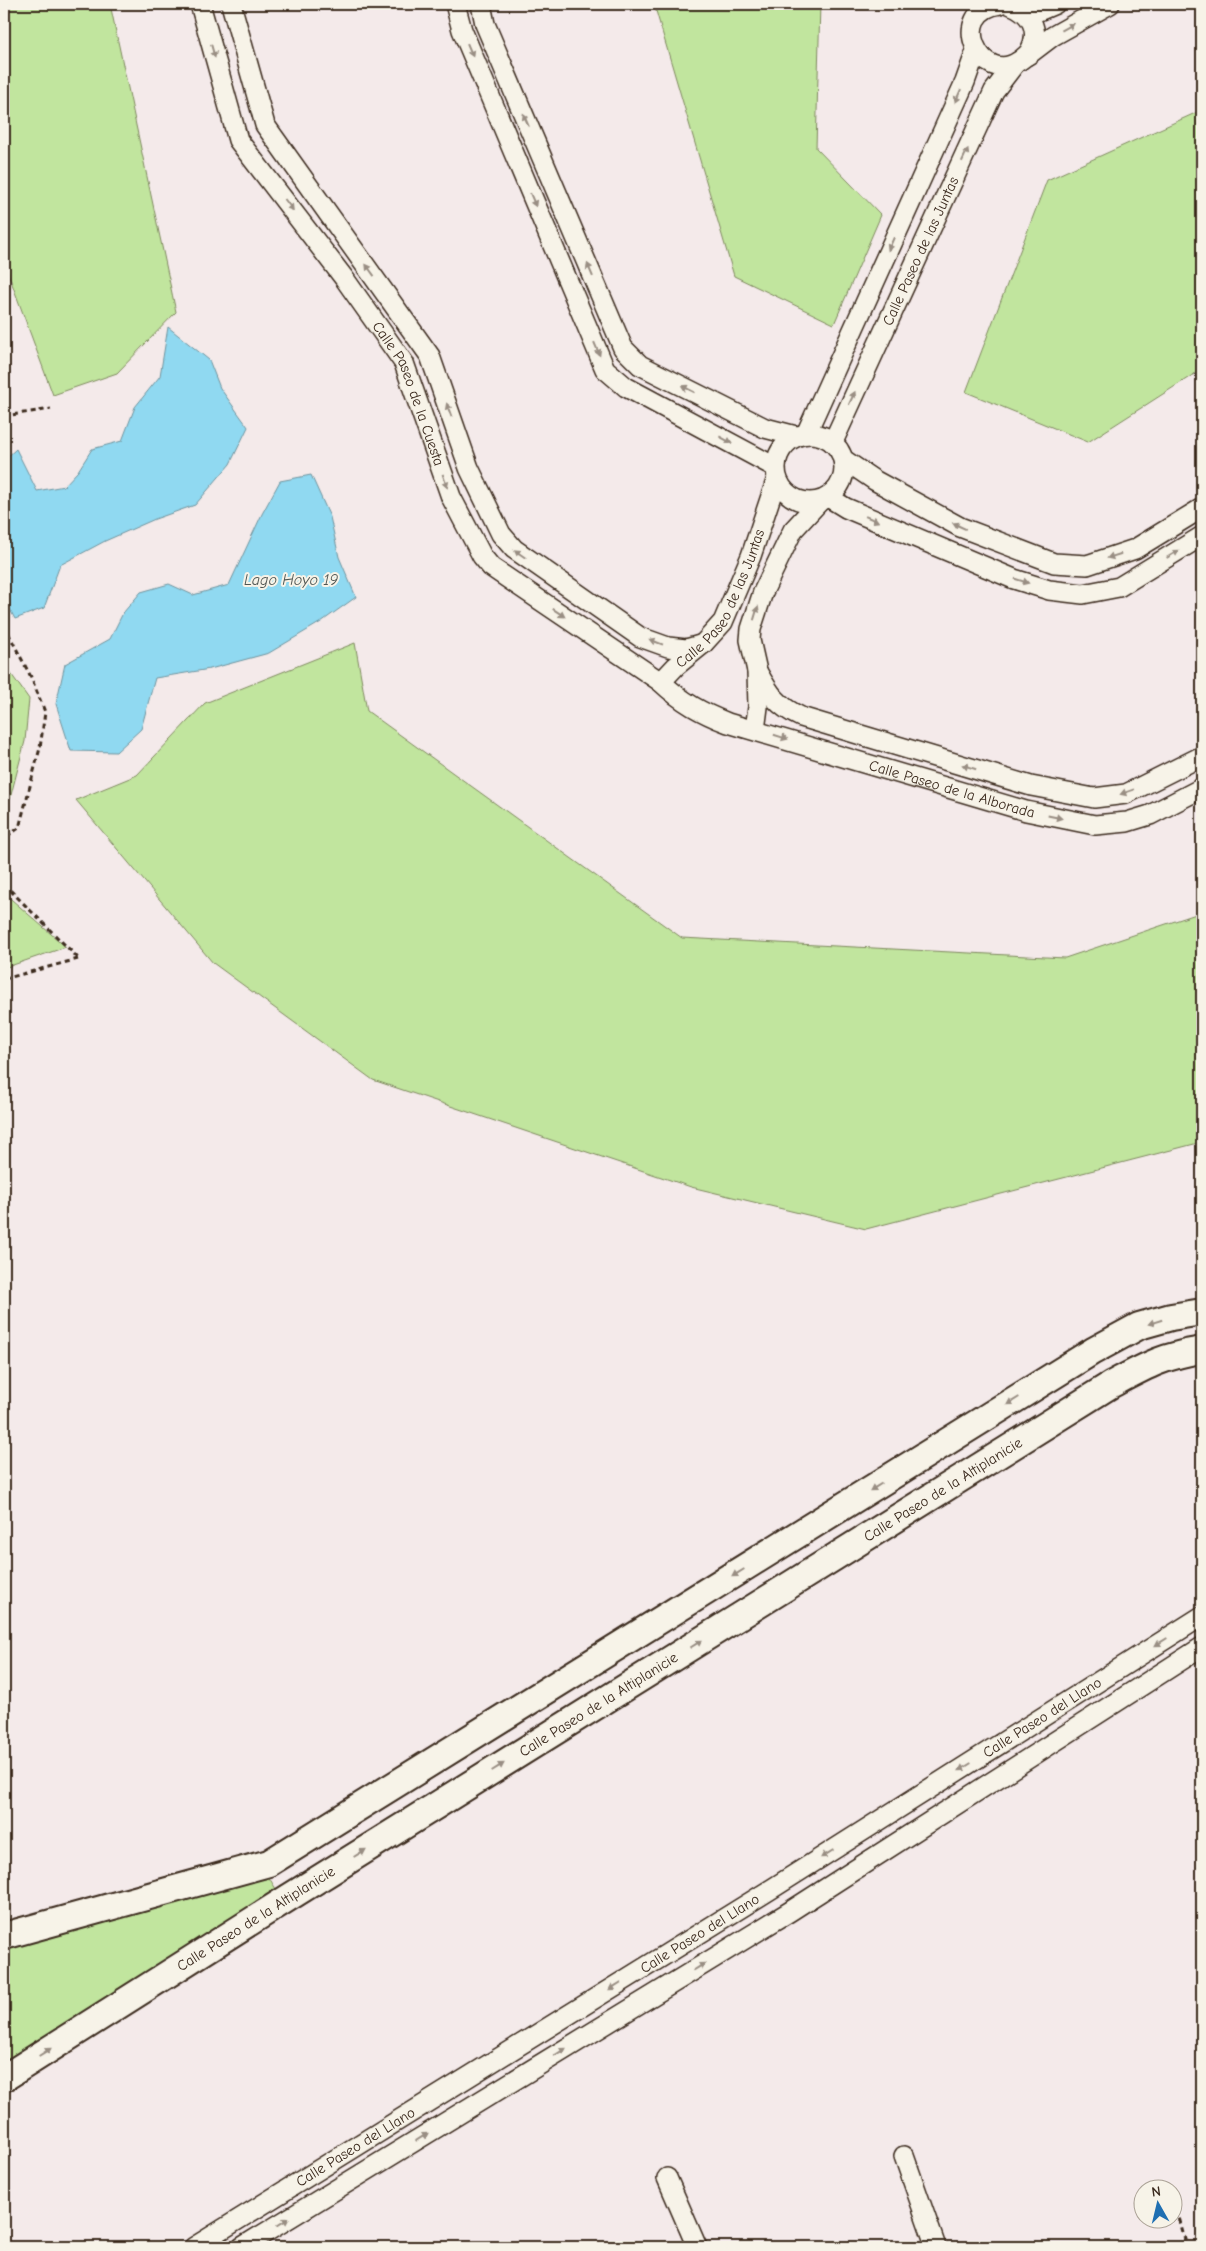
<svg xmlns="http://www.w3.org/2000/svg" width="1206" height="2251" font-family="'Comic Neue',sans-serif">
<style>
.green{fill:#c1e59e;stroke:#7e885e}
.water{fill:#90d9f1;stroke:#6e939d}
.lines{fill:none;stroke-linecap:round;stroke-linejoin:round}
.street-casing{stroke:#3b2a1e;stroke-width:22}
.secondary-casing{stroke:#3b2a1e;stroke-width:30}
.path{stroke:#3b2a1e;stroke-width:3;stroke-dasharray:5 4;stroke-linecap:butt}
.street{stroke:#f7f3e8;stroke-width:19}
.secondary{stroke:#f7f3e8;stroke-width:26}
.oneway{fill:#998e83}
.labels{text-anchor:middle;stroke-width:4;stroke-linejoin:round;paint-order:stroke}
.street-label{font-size:15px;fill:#3b2a1e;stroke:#f7f3e8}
.water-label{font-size:16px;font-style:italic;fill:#505653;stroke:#f7f3e8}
</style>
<rect width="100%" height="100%" fill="#f4eaea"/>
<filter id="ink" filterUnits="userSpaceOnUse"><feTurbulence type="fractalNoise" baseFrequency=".02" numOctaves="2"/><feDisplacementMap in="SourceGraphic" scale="10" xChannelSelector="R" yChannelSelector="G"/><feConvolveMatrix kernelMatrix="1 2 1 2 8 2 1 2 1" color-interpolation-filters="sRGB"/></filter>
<g filter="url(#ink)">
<path class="green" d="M4,4H110L176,312L117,373L53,395L4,262Z
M654,4H820L816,148L881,215L834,324L734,276Z
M1202,110V369L1088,442L966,392L1047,180Z
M355,643L367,711L682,938L1065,958L1202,912V1142L866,1229L691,1187L373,1080L213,963L76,800L137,775L205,703Z
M4,664L29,699L25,741L4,822Z
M4,893L66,947L4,968Z
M265,1871L279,1894L4,2063V1947Z"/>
<path class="water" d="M168,327L209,360L220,388L248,427L230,464L195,505L155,519L105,541L60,565L44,608L15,619L4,598V460L16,449L37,491L64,486L78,471L92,449L122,441L135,407L160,376Z
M311,475L330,517L339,557L356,597L321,622L269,653L210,669L155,678L141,729L116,752L71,751L56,704L65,664L110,639L123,613L141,592L169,584L193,595L229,585L262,514L280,481Z"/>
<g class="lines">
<defs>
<g id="street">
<path id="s1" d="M200,4L238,140L344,278L404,363L451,497L482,556L491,567L661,682C682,702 702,713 728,723L1026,811L1095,825L1127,822L1150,815L1202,788"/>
<path d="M231,4L265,125L430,356L469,468L501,534L514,549L640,637L668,647L686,649L703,644"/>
<path d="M455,4L462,30L605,369L626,387L775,467"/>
<path d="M481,4L485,24L623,348L640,365L765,428L796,436"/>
<path d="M1000,4C946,12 981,88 1019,61C1023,58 1027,56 1030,51C1041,30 1031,12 1009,4"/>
<path d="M1029,15L1055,4"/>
<path d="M1028,55L1053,36L1110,4"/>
<circle cx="810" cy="468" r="34"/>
<path d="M806,434L965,82L976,51"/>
<path id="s2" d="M833,442L994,91L1014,65"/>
<path d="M843,459L874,480L960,527L1054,563L1087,565L1135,549L1202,508"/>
<path d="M828,497L846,508L1014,579L1049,590L1083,594L1119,587L1202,536"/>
<path d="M757,671C769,693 777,706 801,717L1031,786L1094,798L1126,794L1202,756"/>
<path id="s3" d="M661,682L676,666L703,644L723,622L751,556L777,478"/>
<path d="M755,730L758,707L757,671L750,640L751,629L763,592L793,530L819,502"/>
<path d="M904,2156L936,2247"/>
<path d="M667,2178L697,2247"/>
<path id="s4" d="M194,2247L773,1888L1202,1616"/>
<path d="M242,2247L789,1912L1202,1647"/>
</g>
<g id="secondary">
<path d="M4,1936L269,1863L1093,1351L1139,1326L1171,1317L1202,1312"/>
<path id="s5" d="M4,2078L288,1898L1112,1384C1146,1366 1163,1356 1202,1350"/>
</g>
</defs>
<use href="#street" class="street-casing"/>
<use href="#secondary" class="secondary-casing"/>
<path class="path" d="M4,416L51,409
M4,625L31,677L45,712L40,748L19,828L4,838
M4,884L79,959
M4,979L78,959
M1177,2210L1187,2247"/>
<use href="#street" class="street"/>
<use href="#secondary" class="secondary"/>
</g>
<defs><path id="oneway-solid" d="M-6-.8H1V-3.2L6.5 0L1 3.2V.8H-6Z" transform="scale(1.25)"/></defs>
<g class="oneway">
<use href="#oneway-solid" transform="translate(1068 27) rotate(-29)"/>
<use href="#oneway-solid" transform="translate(470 50) rotate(67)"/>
<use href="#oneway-solid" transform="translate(213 51) rotate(74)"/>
<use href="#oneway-solid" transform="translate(958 96) rotate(114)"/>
<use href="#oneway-solid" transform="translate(526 120) rotate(-113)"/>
<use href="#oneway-solid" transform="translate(965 155) rotate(-65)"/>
<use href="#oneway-solid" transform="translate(533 200) rotate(67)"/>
<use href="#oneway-solid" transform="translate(289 205) rotate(53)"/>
<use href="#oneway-solid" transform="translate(891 244) rotate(114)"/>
<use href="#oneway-solid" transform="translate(370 270) rotate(-126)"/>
<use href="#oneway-solid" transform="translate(590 270) rotate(-113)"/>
<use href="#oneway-solid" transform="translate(597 349) rotate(67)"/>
<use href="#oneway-solid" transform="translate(688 389) rotate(-153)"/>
<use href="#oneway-solid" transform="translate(852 398) rotate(-65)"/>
<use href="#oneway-solid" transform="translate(449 410) rotate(-110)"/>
<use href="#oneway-solid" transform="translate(726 440) rotate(28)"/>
<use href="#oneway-solid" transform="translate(445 481) rotate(71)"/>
<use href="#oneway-solid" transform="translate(872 519) rotate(23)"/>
<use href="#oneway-solid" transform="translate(959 526) rotate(-155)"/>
<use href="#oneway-solid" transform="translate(520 554) rotate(-145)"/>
<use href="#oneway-solid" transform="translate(1173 554) rotate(-31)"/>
<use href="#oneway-solid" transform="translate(1114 556) rotate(162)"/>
<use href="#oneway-solid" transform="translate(1022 581) rotate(18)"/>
<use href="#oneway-solid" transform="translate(559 613) rotate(34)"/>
<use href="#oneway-solid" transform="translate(756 613) rotate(-73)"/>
<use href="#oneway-solid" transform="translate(656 642) rotate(-159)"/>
<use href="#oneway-solid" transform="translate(781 737) rotate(17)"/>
<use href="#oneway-solid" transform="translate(969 767) rotate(-163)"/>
<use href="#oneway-solid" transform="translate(1127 792) rotate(161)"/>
<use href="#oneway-solid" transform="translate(1055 817) rotate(12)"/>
<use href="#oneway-solid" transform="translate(1155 1322) rotate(163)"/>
<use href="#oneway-solid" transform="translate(1013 1401) rotate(148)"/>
<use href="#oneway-solid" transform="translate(876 1487) rotate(148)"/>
<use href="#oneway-solid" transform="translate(738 1573) rotate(148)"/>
<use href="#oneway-solid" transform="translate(1161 1642) rotate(148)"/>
<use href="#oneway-solid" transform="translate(696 1644) rotate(-32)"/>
<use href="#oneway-solid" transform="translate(498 1767) rotate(-32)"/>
<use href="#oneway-solid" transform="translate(965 1767) rotate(148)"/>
<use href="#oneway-solid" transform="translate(360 1853) rotate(-32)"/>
<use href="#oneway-solid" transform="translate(827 1854) rotate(148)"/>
<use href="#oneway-solid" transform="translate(699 1967) rotate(-32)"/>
<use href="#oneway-solid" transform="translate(615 1986) rotate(148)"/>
<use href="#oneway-solid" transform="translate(45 2052) rotate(-32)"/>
<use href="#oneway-solid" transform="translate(560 2052) rotate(-32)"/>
<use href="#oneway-solid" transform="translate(422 2137) rotate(-32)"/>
<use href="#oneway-solid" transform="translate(283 2222) rotate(-32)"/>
</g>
</g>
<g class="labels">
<g class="street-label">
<text dy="5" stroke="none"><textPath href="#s2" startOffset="210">Calle Paseo de las Juntas</textPath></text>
<text dy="5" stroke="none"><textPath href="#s1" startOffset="449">Calle Paseo de la Cuesta</textPath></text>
<text dy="5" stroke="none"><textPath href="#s3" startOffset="105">Calle Paseo de las Juntas</textPath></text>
<text dy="5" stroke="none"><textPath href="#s1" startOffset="1160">Calle Paseo de la Alborada</textPath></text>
<text dy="5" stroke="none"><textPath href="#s5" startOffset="1108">Calle Paseo de la Altiplanicie</textPath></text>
<text dy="5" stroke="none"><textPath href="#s5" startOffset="702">Calle Paseo de la Altiplanicie</textPath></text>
<text dy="5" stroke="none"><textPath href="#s4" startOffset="1000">Calle Paseo del Llano</textPath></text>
<text dy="5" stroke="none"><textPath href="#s5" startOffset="298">Calle Paseo de la Altiplanicie</textPath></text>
<text dy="5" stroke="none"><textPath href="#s4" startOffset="595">Calle Paseo del Llano</textPath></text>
<text dy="5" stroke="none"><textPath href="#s4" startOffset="190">Calle Paseo del Llano</textPath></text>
</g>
<g class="water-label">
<text x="291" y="585">Lago Hoyo 19</text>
</g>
</g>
<rect width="1206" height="2251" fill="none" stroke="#f7f3e8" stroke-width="20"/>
<rect x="10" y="10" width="1186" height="2231" fill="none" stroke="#3b2a1e" stroke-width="2" filter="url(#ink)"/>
<g transform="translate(1158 2204) rotate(352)"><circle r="24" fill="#f7f3e8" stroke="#aca397"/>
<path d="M0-4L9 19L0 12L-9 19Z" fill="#1f6fb2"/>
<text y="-8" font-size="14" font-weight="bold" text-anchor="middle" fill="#3b2a1e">N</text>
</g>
</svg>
